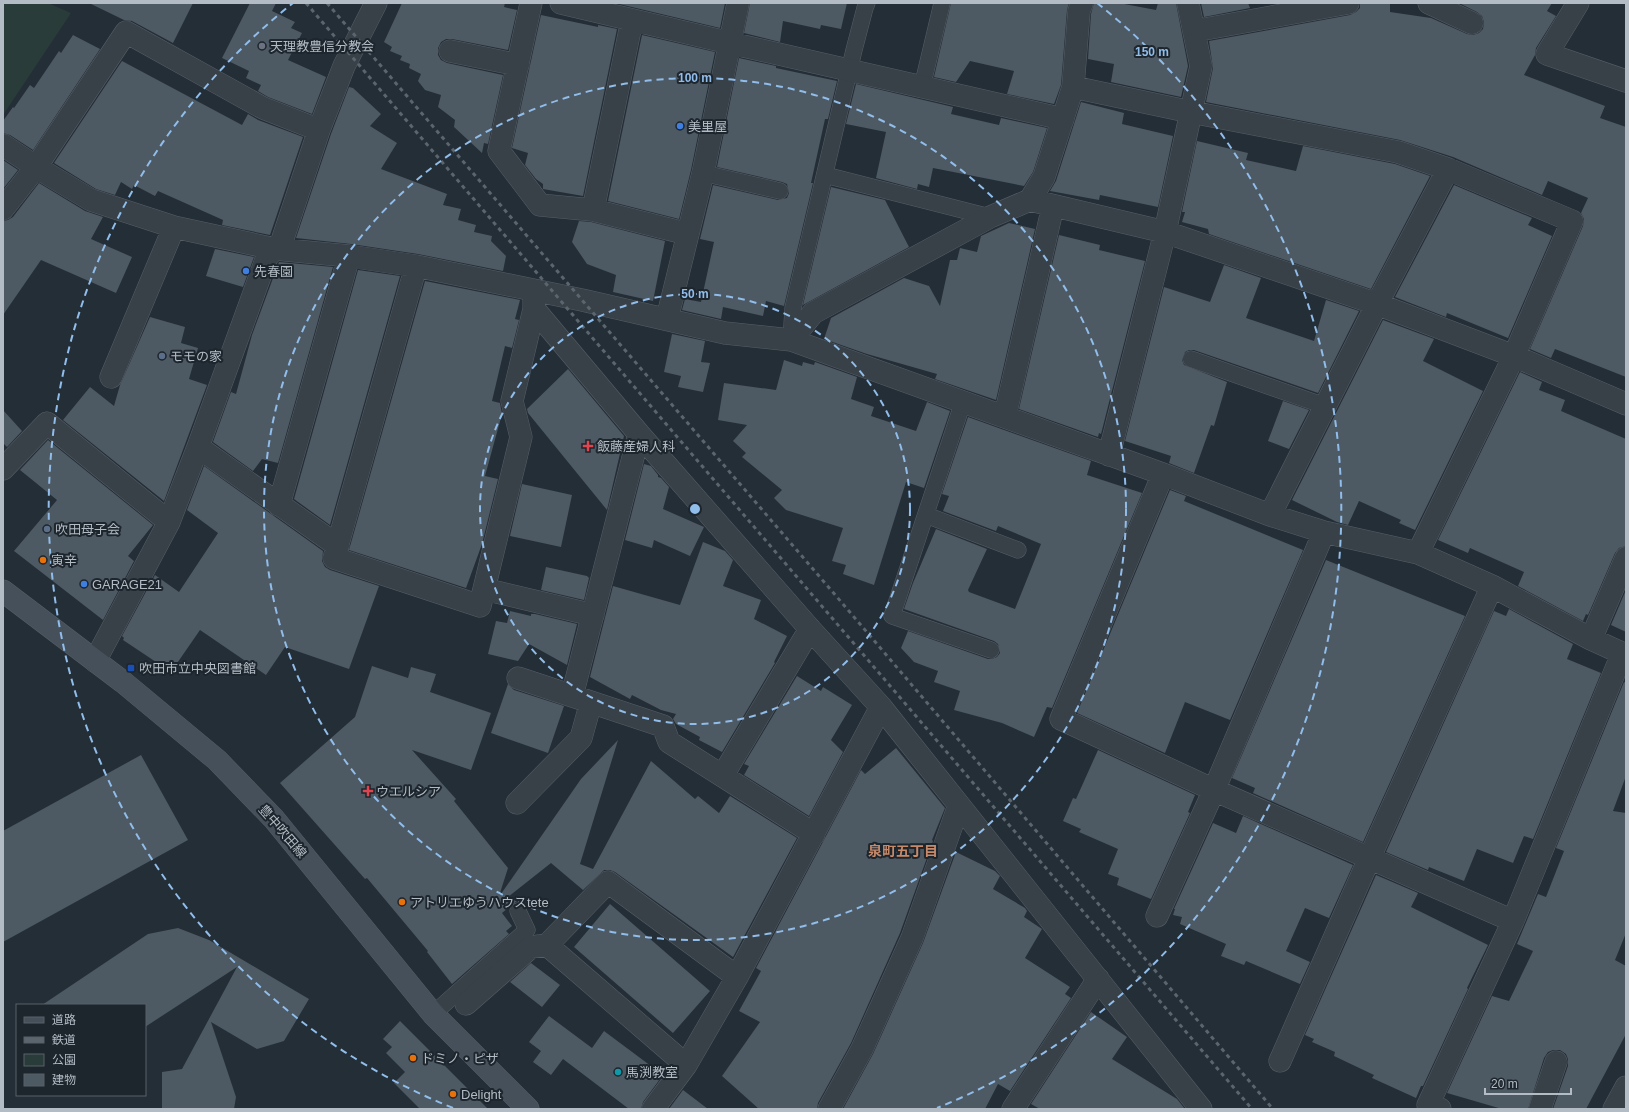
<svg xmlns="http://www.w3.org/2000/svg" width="1629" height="1112" font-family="Arial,'Noto Sans JP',sans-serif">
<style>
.green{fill:#293c3a}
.building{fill:#4d5963}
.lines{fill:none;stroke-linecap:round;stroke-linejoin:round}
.service-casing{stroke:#565e66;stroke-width:17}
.minor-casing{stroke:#565e66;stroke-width:23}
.secondary-casing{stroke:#565e66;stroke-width:23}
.service{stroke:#384048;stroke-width:16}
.minor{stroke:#384048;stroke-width:22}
.secondary{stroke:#46505a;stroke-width:22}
.rail{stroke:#5a656e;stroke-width:3;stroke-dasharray:4 4;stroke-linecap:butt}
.ring{fill:none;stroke:#91bdeb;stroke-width:2;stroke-dasharray:7 5}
.worship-dot{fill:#6b7280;stroke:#1d252d;stroke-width:1.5}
.shop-dot{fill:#3f7fe0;stroke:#1d252d;stroke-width:1.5}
.service-dot{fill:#5c6f8a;stroke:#1d252d;stroke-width:1.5}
.health-dot{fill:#e0444e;stroke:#1d252d;stroke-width:1.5}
.food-dot{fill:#e8710a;stroke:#1d252d;stroke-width:1.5}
.transit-dot{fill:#1a4fb4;stroke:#1d252d;stroke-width:1.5}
.culture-dot{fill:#0f9aa8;stroke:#1d252d;stroke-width:1.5}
.labels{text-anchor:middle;stroke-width:4;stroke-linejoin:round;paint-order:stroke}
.poi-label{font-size:13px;fill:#b3bbc4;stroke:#1d252d;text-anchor:start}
.street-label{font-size:13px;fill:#b3bbc4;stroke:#1d252d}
.neighbourhood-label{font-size:14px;font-weight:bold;fill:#c68a6b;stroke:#1d252d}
.centre{fill:#91bdeb;stroke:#1d252d;stroke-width:2}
.ring-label{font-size:12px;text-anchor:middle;font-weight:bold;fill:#91bdeb;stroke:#1d252d;stroke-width:4;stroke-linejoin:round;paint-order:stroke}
</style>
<rect width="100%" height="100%" fill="#242e37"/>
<path class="green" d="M3,3H48L71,13L3,115Z"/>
<path class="building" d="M89,3H193L173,43L132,21L124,20Z
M250,3H276L272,11L295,22L291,28L302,33L288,60L326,77L312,114L268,97L258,91L261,85L246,78L249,71L222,58Z
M402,3H505L504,7L517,10L508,50L452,39H446L441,42L438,48V55L441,60L447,63L503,75L488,144L484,143L482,153L454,127L455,120L438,107L441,95L425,90L418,81L421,74L409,68L410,64L400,60L402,56L390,51L392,47L384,42Z
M615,3H725L720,28Z
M750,3H847L841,29L821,25L820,29L783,21L780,42L744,33Z
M951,3H1069L1067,10L1061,85L1054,104L1007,94L1014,71L970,61L956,82L934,77Z
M1094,3H1119L1156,10L1158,3H1176L1188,66L1181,97L1111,82L1114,64L1088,59L1091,14Z
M1201,3H1248L1250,8L1204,17Z
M1360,3H1390V12L1431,18L1467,34L1473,35L1479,33L1483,29L1484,22L1482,16L1477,12L1459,3H1552L1547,11L1556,16L1536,48L1535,55L1524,75L1605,106L1600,118L1626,127V377L1555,349L1551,358L1530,349L1583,226L1584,219L1581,213L1588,198L1548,181L1542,195L1453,157L1400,140L1206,102L1213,68L1209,41L1350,15L1356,12L1360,8Z
M541,15L598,27V25L617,29L583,196L543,189V184L536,179L525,165L528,153L512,148Z
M73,35L100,49L33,150L10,135L3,133V121L13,107L14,108L30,85L34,88L59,51L61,53Z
M642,35L715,52L691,170L679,219L608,201Z
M739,58L776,66V68L837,81L828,119H825L811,183H813L784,306L766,301L763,316L723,307L721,319L682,310L685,299L701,302L714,242L700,239L713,185L778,200L787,198L789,193L787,184L782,182L717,167Z
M122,61L242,125L248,114L258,120L303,137L270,235L222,225L223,220L158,191L155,196L134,185L132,189L121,182L115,195L96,189L54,163Z
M856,84L953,107L951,114L999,125L1001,118L1047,128L1033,172L1024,186L933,168L929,187L918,184L917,189L876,178L886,132L846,124Z
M349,87L353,88L381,114L370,126L397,143L381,169L447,194L443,205L461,209L458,220L476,225L474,232L492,236L491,241L506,256L503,271L418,254L351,244L296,238L331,134Z
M1081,102L1124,113L1122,124L1173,136L1158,207L1100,195L1099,200L1050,191L1056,181Z
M1197,141L1248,153L1246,160L1296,171L1303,146L1395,164L1430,176L1371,289L1209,234L1208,229L1182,222L1185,212H1182Z
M3,160L18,170L3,189Z
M39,183L85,211L103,217L91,239L132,257L116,293L41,260L3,315V221L8,220L13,217Z
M1454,185L1532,218L1528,225L1552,236L1508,338L1447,313L1446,317L1395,297Z
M831,187L885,200L909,247L803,305Z
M579,221L591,222L665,241L653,301L613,292L616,275L587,264L572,242Z
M1009,223L1035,229L996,400L935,379L937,374L867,354L824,339L831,318L904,278L929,286L940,306L950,260H957L960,248L977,252L981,236Z
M1059,235L1100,245L1099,250L1145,261L1101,434L1099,433L1098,437L1019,409Z
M215,249L254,257L243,287L206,276Z
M279,262L333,267L278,463L262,459L253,471L213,442L231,392L236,394L252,335Z
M1224,265L1261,278L1246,318L1314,341L1326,300L1359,311L1318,393L1194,350H1189L1185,352L1182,360L1184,365L1227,382L1214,426L1211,425L1194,473L1169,463L1171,456L1125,441L1164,287L1210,302Z
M358,270L400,276L330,525L294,499Z
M425,281L520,300L515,319L519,320L512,348L505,346L492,401L500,403L502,414L485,476L498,479L482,544L466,588L349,550Z
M150,317L185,327L181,343L198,348L189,379L207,385L164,501L63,420L90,387L114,406L120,385Z
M1383,320L1434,339L1423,361L1483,391L1415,530L1399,523L1401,520L1359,501L1348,525L1337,522L1292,500Z
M672,334L705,341L701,362L710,363L703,392L678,387L681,376L664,372Z
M784,360L802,366L803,362L814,365L815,362L857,377L851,399L874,407L871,416L916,431L927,402L950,411L924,488L906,482L874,585L843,574L846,565L832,561L843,528L786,510L774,498L782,490L742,457L746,453L733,441L747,425L718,420L724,383L776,390Z
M568,369L624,436L607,510L528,413L527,409Z
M1520,372L1542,382L1539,390L1565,400L1561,411L1626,439V546L1619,548L1615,553L1588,615L1586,614L1583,621L1518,586L1524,572L1470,548L1468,553L1438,540Z
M1283,401L1309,410L1289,449L1268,441Z
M3,410L22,431L7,447L3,443Z
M968,417L1091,461L1087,475L1142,493L1052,708L1047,707L1046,709L1034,737L1002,723L954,710L960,691L934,682L938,671L914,662L901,648L908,631L988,659H992L997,657L1000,653L998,644L994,641L904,609L913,583L936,529L987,549L968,590L969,592L1015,609L1041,544L998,526L996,531L943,511L949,496L942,494Z
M48,440L153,525L128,556L134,561L103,620L14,551L57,500L20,470Z
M644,464L651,466L658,475V477L661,478L669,487L663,509L704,527L690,556L654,540L652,548L625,540Z
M204,466L323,551L322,561L325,567L330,570L379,586L349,669L285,647L266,675L200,630L171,672L123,640L124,638L122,636L155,575L179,592L218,533L187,510Z
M522,484L572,495L561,547L510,536Z
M1170,490L1186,496L1184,501L1303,550L1230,720L1185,702L1165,753L1077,713Z
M703,542L725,551L733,560L723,586L761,600L754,619L787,636L774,662L775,663L722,752L699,740L700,737L676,724L673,719L676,714L661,710L632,695L630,699L590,677L613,586L680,605Z
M1326,560L1465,616L1363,842L1253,793L1255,788L1232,778Z
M546,567L587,576L589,578L584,600L541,590Z
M1626,590V632L1611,625Z
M1509,609L1573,644L1567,659L1601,673L1533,839L1524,836L1513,863L1477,849L1464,881L1429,867L1428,870L1386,852L1494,611L1506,616Z
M510,611L531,616V614H535L577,624L567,665L529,644L518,661L488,654L496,621L507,623Z
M372,666L408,678L411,667L436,674L430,692L491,713L471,770L412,750L456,799L454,801L508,868L500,893L501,894L581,779L618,740L580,864L593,869L651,761L695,799L698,796L719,813L730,796L797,838L733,957L615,872L610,870H604L583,890L551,863L508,897L517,901L502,913L512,926L506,931L509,934L452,984L427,952L428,951L367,878L365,879L280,783L355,717Z
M797,676L821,691L823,687L852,705L831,740L843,752L809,816L744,775L749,766L744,764Z
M1624,682L1626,683V776L1613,811L1626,813V933L1615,960L1626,966V1034L1586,1109H1553L1568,1066V1059L1566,1054L1560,1050H1553L1548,1052L1544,1058L1528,1109H1502L1447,1093L1492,996L1509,1001L1533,951L1517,944L1538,894L1546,897L1564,851L1556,848Z
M508,684L514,690L564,706L548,753L491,733Z
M896,748L945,808L932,840L933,841L900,933L851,1043L818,1103L817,1109H759L722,1076L760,1022L739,1011L761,971L756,968L861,770L865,774Z
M1098,750L1195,795L1188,812L1190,813L1151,899L1117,885L1119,878L1108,874L1118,849L1079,832L1081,829L1063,821L1073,798L1076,799Z
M141,755L188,840L3,942V831Z
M1243,816L1353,865L1329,918L1305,908L1286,951L1310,962L1300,984L1246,961L1244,965L1221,956L1226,944L1180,924L1182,917L1173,915L1175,909H1174L1213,823L1236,833Z
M956,852L995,871L1000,876L993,889L1025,908L1027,911L1024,917L1042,929L1025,958L1070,987L1065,994L1071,998L1010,1091L998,1084L985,1109H843L873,1054L923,943Z
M1376,875L1418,893L1411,907L1488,945L1467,988L1468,989L1423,1086H1421L1416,1098L1372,1078L1374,1075L1334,1056L1335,1052L1312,1042L1314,1039L1305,1035Z
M610,904L710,991L673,1033L574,947Z
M178,928L209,940L309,999L284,1041L257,1049L211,1022L236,1097L234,1109H162V1072L182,1069L237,967L145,1027V1005H42L148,934Z
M531,963L560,985L542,1007L510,982Z
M1091,1012L1127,1037L1112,1059L1177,1099L1185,1109H1040L1031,1104Z
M549,1016L592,1048L604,1031L663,1075L643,1102L641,1109H629L563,1059L551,1075L533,1062L541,1051L529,1042Z
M400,1021L488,1109H420L394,1083L405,1072L386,1053L392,1047L383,1039Z
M683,1090L708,1109H669Z"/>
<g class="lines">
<defs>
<path id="service" d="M922,87L942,3
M703,173L780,191
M825,175L990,217
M791,340L793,308L854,50L865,8L867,3
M1191,359L1325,406
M963,402L892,616L991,650
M926,515L1018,550
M433,1014L527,930L518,911"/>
<path id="minor" d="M531,3L499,151L540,205L593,210
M561,3L730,43L1063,119
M1429,3L1472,23
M1578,3L1547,54L1626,81
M632,20L593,210L688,234
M1194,31L1348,3
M450,51L518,65
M1073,87L1191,112L1398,152L1448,169L1572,221L1514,356L1418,553
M3,145L36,167L91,200L174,227L275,249L349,256L416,266L582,300L725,333L791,340L1163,474L1270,515L1324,532L1418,553L1492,586L1591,639L1626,655
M1030,200L1165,232L1377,304L1514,356L1626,404
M3,209L36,167L126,32L263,108L319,130
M416,266L334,558L480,606L484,589
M534,299V309L512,401L521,437L484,589L593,615
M534,309L639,434L810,629L881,707L1201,1109
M667,319L703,173L738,3
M791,340L813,313L990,217L1030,200L1044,177L1073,87L1079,11L1082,3
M111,377L174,227
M1005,416L1053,206
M198,447L338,546
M1109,455L1165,232L1201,66L1188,3
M3,469L47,423L169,522
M1163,474L1061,719L1214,790L1513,921
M279,505L349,256
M1270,515L1377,304L1448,169
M1591,639L1626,558
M95,661L169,522L198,447L267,257L282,241L319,130L344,66L376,3
M518,678L663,726L669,742L814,834
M572,696L639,434
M723,775L810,629
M517,803L581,738L591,702
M1157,916L1214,790L1324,532
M547,945L686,1065
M466,1004L531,947L547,945L608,882L737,977
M1280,1061L1369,859L1492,586
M653,1109L686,1065L737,977L881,707
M829,1109L862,1049L912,938L959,805
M1013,1109L1098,979
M1440,1109L1428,1105L1513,921L1622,654
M1540,1109L1556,1062
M1614,1109L1626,1087"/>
<path id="secondary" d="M3,591L123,682L217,760L274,819L433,1014L528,1109"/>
</defs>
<use href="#service" class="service-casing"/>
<use href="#minor" class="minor-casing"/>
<use href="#secondary" class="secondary-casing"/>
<use href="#service" class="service"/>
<use href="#minor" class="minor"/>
<use href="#secondary" class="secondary"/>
<path class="rail" d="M306,3L1252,1109
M327,3L831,590L1273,1109"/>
</g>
<g class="ring">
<circle cx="695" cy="509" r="215"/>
<circle cx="695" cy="509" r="431"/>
<path d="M453 1108A646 646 0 0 1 293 3M1097 3A646 646 0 0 1 937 1108"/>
</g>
<circle class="worship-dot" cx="262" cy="46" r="4"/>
<g class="shop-dot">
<circle cx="680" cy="126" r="4"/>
<circle cx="246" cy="271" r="4"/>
<circle cx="84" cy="584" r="4"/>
</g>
<g class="service-dot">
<circle cx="162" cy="356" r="4"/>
<circle cx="47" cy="529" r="4"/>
</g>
<g class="health-dot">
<path d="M586 440h4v4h4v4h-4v4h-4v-4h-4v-4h4z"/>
<path d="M366 785h4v4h4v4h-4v4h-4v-4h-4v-4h4z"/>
</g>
<g class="food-dot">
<circle cx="43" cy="560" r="4"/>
<circle cx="402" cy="902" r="4"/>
<circle cx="413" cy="1058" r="4"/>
<circle cx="453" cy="1094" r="4"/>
</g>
<rect class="transit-dot" x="127" y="664" width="8" height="8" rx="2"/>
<circle class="culture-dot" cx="618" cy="1072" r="4"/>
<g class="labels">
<g class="poi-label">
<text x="270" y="51">天理教豊信分教会</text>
<text x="688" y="131">美里屋</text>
<text x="254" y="276">先春園</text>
<text x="170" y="361">モモの家</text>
<text x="597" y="451">飯藤産婦人科</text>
<text x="55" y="534">吹田母子会</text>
<text x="51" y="565">寅辛</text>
<text x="92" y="589">GARAGE21</text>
<text x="139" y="673">吹田市立中央図書館</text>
<text x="376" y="796">ウエルシア</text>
<text x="410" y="907">アトリエゆうハウスtete</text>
<text x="421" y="1063">ドミノ・ピザ</text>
<text x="626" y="1077">馬渕教室</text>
<text x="461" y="1099">Delight</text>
</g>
<g class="street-label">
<text transform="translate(283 831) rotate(49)" y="5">豊中吹田線</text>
</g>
<g class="neighbourhood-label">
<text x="903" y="856">泉町五丁目</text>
</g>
</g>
<circle cx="695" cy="509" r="6" class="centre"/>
<g class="ring-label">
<text x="1152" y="56">150 m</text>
<text x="695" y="82">100 m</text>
<text x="695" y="298">50 m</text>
</g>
<rect width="1629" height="1112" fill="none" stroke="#b3bbc4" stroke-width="8"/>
<rect x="16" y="1004" width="130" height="92" fill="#1d252d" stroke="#596169"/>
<rect x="24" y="1017" width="20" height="6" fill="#46505a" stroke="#596169"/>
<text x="52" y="1024" font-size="12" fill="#b3bbc4">道路</text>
<rect x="24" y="1037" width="20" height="6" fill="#5a656e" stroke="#596169"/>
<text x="52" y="1044" font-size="12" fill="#b3bbc4">鉄道</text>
<rect x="24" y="1054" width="20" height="12" fill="#293c3a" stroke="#596169"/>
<text x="52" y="1064" font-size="12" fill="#b3bbc4">公園</text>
<rect x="24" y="1074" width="20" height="12" fill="#4d5963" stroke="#596169"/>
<text x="52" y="1084" font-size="12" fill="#b3bbc4">建物</text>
<path d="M1485 1088v6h86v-6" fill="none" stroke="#b3bbc4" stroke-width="2"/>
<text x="1491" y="1088" font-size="12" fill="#b3bbc4" stroke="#1d252d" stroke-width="3" paint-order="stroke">20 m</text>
</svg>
